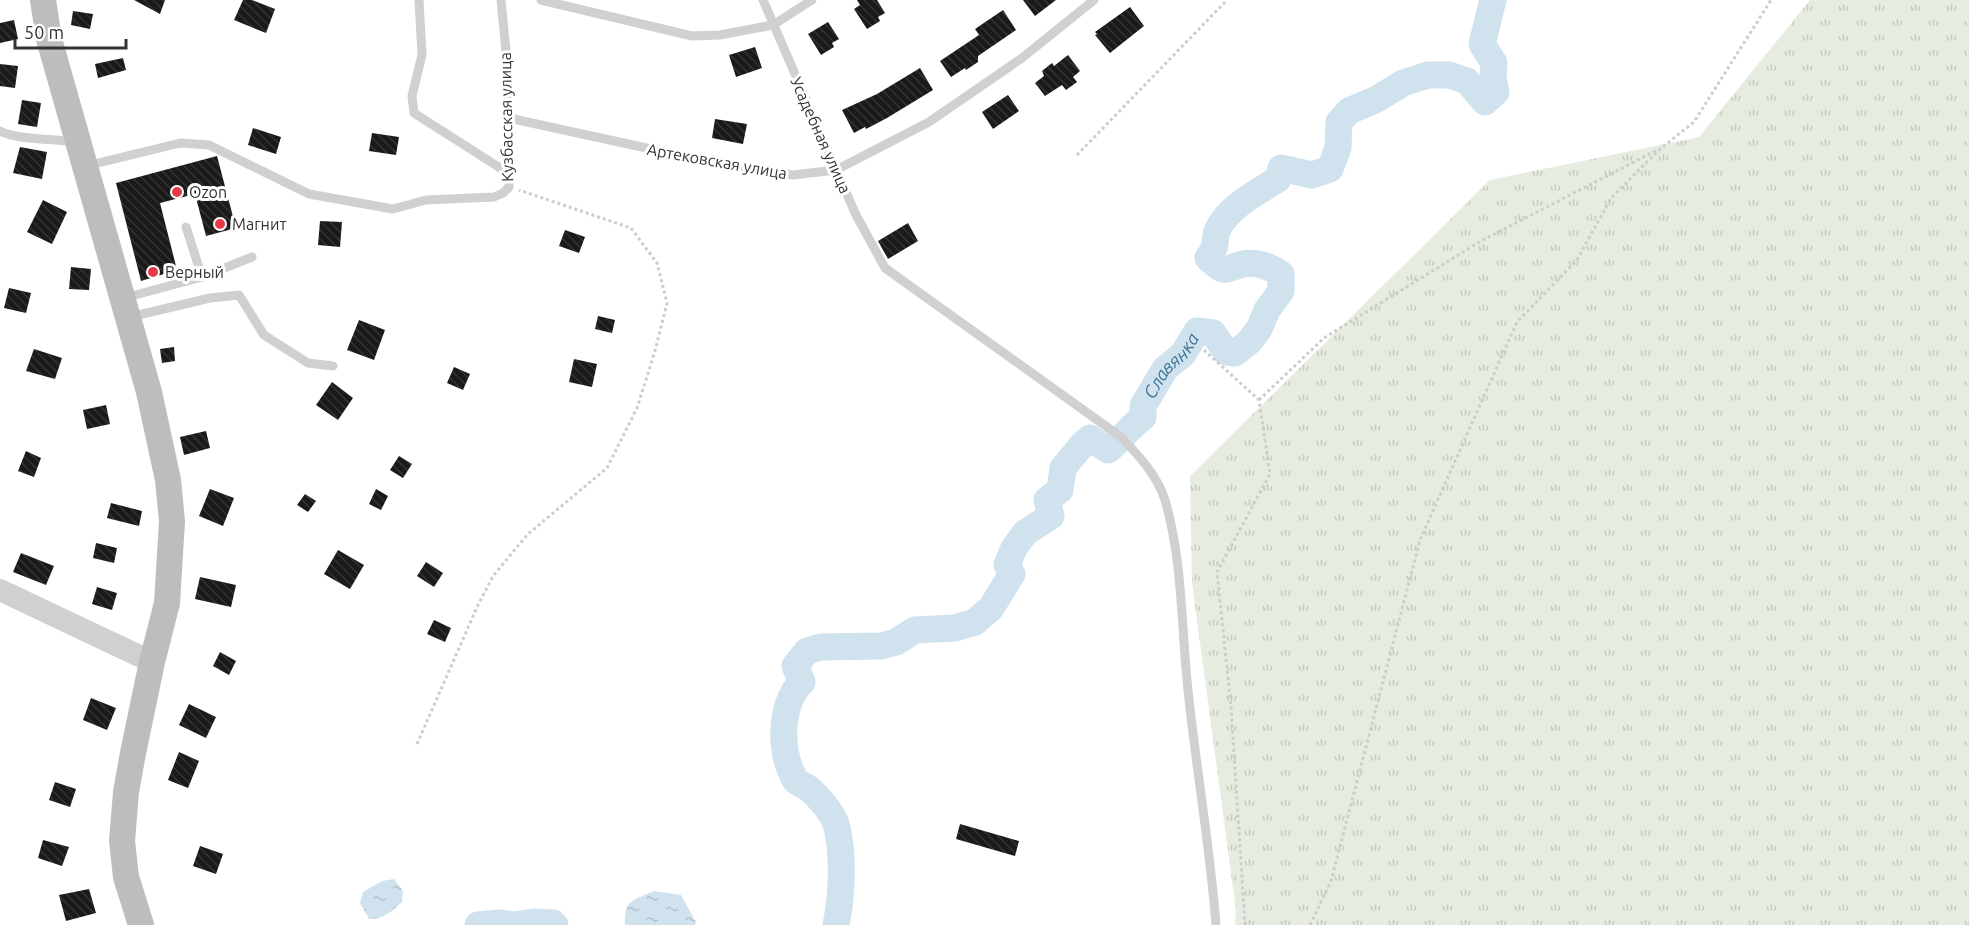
<svg xmlns="http://www.w3.org/2000/svg" width="1969" height="925" font-family="Ubuntu,sans-serif">
<style>
.grass{fill:url(#grass-tufts)}
.water{fill:url(#water-ripples)}
.lines{fill:none;stroke-linecap:round;stroke-linejoin:round}
.river{stroke:#cfe2ee;stroke-width:27}
.building{fill:url(#building-back-hatch)}
.path{stroke:#cdcdcd;stroke-width:3;stroke-dasharray:3 3;stroke-linecap:butt}
.service{stroke:#d0d0d0;stroke-width:9}
.tertiary{stroke:#d0d0d0;stroke-width:22}
.secondary{stroke:#bdbdbd;stroke-width:26}
.poi-dot{fill:#e63946;stroke:#fff;stroke-width:2}
.labels{text-anchor:middle;stroke-width:6;stroke-linejoin:round;paint-order:stroke}
.street-label{font-size:16px;fill:#333;stroke:#fff}
.poi-label{font-size:16px;fill:#333;stroke:#fff;text-anchor:start}
.water-label{font-size:18px;font-style:italic;fill:#3f7597;stroke:#fff}
</style>
<defs>
<pattern id="grass-tufts" width="24" height="20" patternUnits="userSpaceOnUse" patternTransform="scale(1.5)"><rect width="24" height="20" fill="#e6ecdf"/><path d="M3 7l-1-3M5 7V3M7 7l1-3M15 17l-1-3M17 17v-4M19 17l1-3" fill="none" stroke="#c6cbc0"/></pattern>
<pattern id="water-ripples" width="26" height="14" patternUnits="userSpaceOnUse" patternTransform="scale(1.5)"><rect width="26" height="14" fill="#cfe2ee"/><path d="M2 4q2-2 4 0t4 0M15 11q2-2 4 0t4 0" fill="none" stroke="#b2c2cd"/></pattern>
<pattern id="building-back-hatch" width="6" height="6" patternUnits="userSpaceOnUse" patternTransform="scale(1.5)"><rect width="6" height="6" fill="#1a1a1a"/><path d="M-1 5l2 2M0 0l6 6M5-1l2 2" fill="none" stroke="#333"/></pattern>
</defs>
<rect width="100%" height="100%" fill="#fff"/>
<path class="grass" d="M1810,0H1969V925H1235L1236,910L1192,583L1190,476L1490,180L1699,137Z"/>
<path class="water" d="M394,879L403,891L402,902C391,912 384,919 369,919L360,903L363,892L382,881Z
M654,891L681,895L696,922L695,925H625C623,900 634,900 654,891Z"/>
<g class="lines">
<g class="river">
<path d="M478,925L501,923L514,925"/>
<path d="M514,925L533,922L553,923L555,925"/>
<path id="s1" d="M836,925C842,897 844,851 836,824C832,812 818,796 808,788C804,785 799,784 796,781C793,778 792,772 790,769C780,743 781,702 802,682L795,666L807,651L821,647L881,646L896,642L915,630L955,628L975,622L991,608L1012,574L1007,565L1014,548L1025,533L1051,516L1047,500L1060,490L1063,468L1082,445L1090,438L1108,450C1121,440 1130,427 1143,417V406L1165,369L1183,354L1197,331L1213,333L1226,352L1235,353L1249,342L1259,329L1267,310L1281,291V274C1271,267 1256,261 1243,264C1223,269 1226,275 1208,258C1220,243 1212,239 1219,227C1231,205 1257,193 1278,179L1281,168L1312,175L1330,169L1338,148L1339,122L1349,111L1377,99L1403,83L1428,75H1449L1467,81L1485,102L1496,92L1493,78L1494,63L1482,44L1493,0"/>
</g>
</g>
<path class="building" d="M134,0H165L160,14Z
M243,0H252L275,9L266,33L234,20Z
M857,0H877L885,13L878,17L880,21L867,29L854,9L860,5Z
M1023,0H1056L1035,16Z
M1130,7L1144,26L1110,53L1095,35L1097,34L1095,32Z
M1003,10L1016,30L978,56V62L966,70L965,68L951,77L940,61L979,35L975,29Z
M73,11L93,14L90,29L71,25Z
M14,20L18,39L0,43V23Z
M828,22L839,39L832,43L834,47L821,55L808,34Z
M755,47L762,68L736,77L729,55Z
M1068,55L1080,71L1073,77L1077,82L1066,90L1062,85L1045,96L1035,83L1044,76L1042,71L1052,63L1054,66Z
M123,58L126,70L98,78L95,64Z
M0,64L18,66L15,88L0,86Z
M920,68L933,90L887,118L866,129L865,127L854,133L842,110L877,94Z
M1008,95L1019,111L993,129L982,112Z
M22,100L41,103L37,127L18,124Z
M715,119L747,124L743,144L712,138Z
M253,128L281,137L276,154L248,145Z
M372,133L399,137L396,155L369,151Z
M20,147L47,152L42,179L13,173Z
M217,156L236,228L206,236L195,194L160,203L177,270L141,281L116,183Z
M43,200L67,212L52,244L27,232Z
M320,221L342,222L340,247L318,245Z
M908,223L918,241L888,259L878,241Z
M565,230L585,237L579,253L559,246Z
M71,267L91,269L89,290L69,289Z
M9,288L31,293L26,313L4,308Z
M598,316L615,320L612,333L595,329Z
M359,320L385,330L374,360L347,350Z
M174,347L175,361L162,363L160,349Z
M34,349L62,358L55,379L26,371Z
M574,359L597,364L592,387L569,382Z
M454,367L470,374L463,390L447,383Z
M332,382L353,398L338,420L316,405Z
M106,405L110,424L87,429L83,410Z
M206,431L210,448L184,455L180,437Z
M26,451L41,458L34,477L18,471Z
M399,456L412,464L403,478L390,470Z
M210,489L234,498L223,526L199,516Z
M376,489L388,496L381,510L369,504Z
M305,494L316,501L308,512L297,505Z
M111,503L142,511L139,526L107,518Z
M96,543L117,548L114,563L93,558Z
M338,550L364,565L350,589L324,574Z
M21,553L54,566L46,585L13,572Z
M426,562L443,573L434,587L417,576Z
M200,577L236,585L231,607L195,599Z
M97,587L117,593L112,610L92,604Z
M434,620L451,628L445,642L427,634Z
M220,652L236,661L229,675L213,666Z
M91,698L116,708L107,730L83,720Z
M189,704L216,717L206,738L179,725Z
M179,752L199,761L188,788L168,780Z
M55,782L76,789L70,807L49,800Z
M960,824L1019,841L1015,856L956,839Z
M43,840L69,847L62,866L38,858Z
M200,846L223,854L216,874L193,866Z
M89,889L96,913L66,921L59,895Z"/>
<g class="lines">
<path class="path" d="M1077,155L1227,0
M1204,350L1259,400L1270,474L1217,572L1231,707L1245,925
M1259,400L1324,338L1481,241L1657,150
M417,744L477,607L493,576L528,534L607,468L637,408L655,351L667,303L657,263L631,228L519,190
M1310,925L1331,881L1420,540L1517,322L1577,260L1611,198L1660,149L1694,122L1771,0
M1968,925L1969,924"/>
<path class="service" d="M419,0L422,55L412,96L414,113L508,173
M541,0L692,36L720,35L773,25L812,0
M763,0L856,215L885,268L1121,437C1139,456 1157,475 1165,500C1183,562 1181,626 1188,690C1196,768 1210,846 1216,925
M508,116L518,120L706,161L793,175L836,170L929,122L1022,58L1094,0
M0,131C22,141 50,138 74,142
M86,166L180,143L209,145L309,194L393,209L426,200L494,197L503,193L509,187L507,61L501,0
M186,227L202,277
M124,298L202,277L252,257
M130,317L210,298L239,295L264,335L308,363L333,366"/>
<path class="tertiary" d="M0,590L152,662"/>
<path class="secondary" d="M43,0L49,39L149,392L168,480L172,521L167,603L152,662L133,753L126,792L122,841L126,877L141,925"/>
</g>
<g class="poi-dot">
<circle cx="177" cy="192" r="6"/>
<circle cx="220" cy="224" r="6"/>
<circle cx="153" cy="272" r="6"/>
</g>
<g class="labels">
<g class="street-label">
<text transform="translate(506 117) rotate(-91)" y="6">Кузбасская улица</text>
<text transform="translate(821 135) rotate(66)" y="6">Усадебная улица</text>
<text transform="translate(717 161) rotate(10)" y="6">Артековская улица</text>
</g>
<g class="poi-label">
<text x="189" y="198">Ozon</text>
<text x="232" y="230">Магнит</text>
<text x="165" y="278">Верный</text>
</g>
<g class="water-label">
<text dy="6" stroke="none"><textPath href="#s1" startOffset="843">Славянка</textPath></text>
</g>
</g>
<path d="M15 39v9h111v-9" fill="none" stroke="#333333" stroke-width="3"/>
<text x="24" y="39" font-size="18" fill="#333333" stroke="#ffffff" stroke-width="4.5" paint-order="stroke">50 m</text>
</svg>
